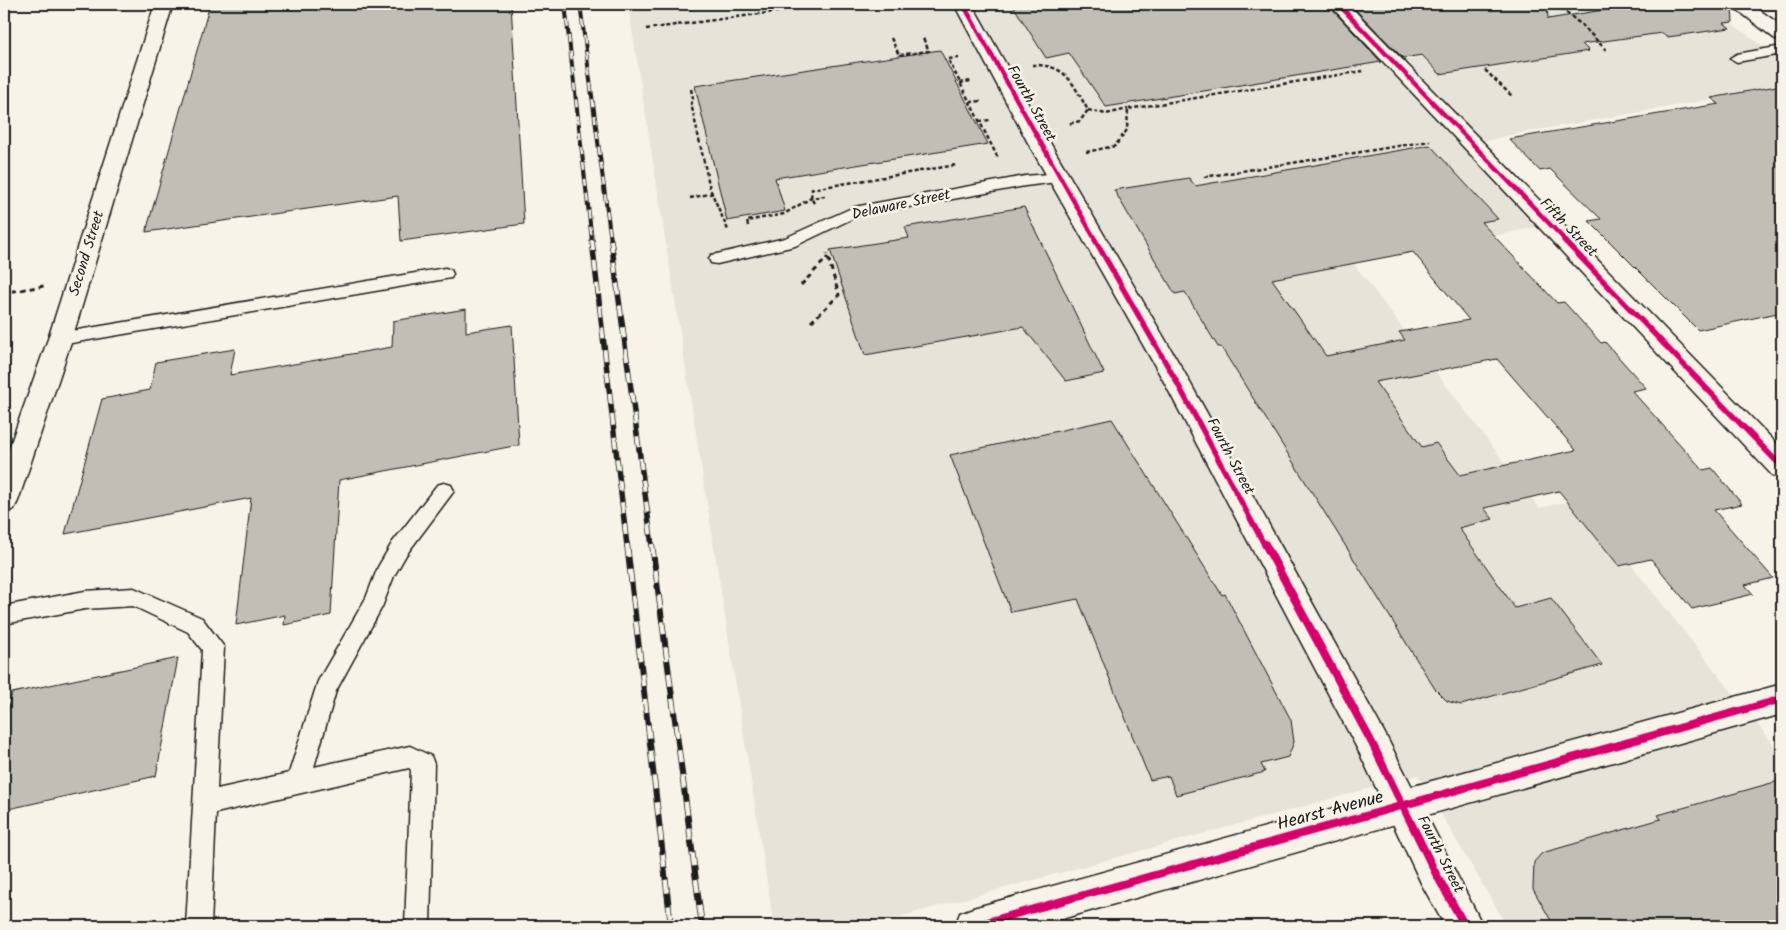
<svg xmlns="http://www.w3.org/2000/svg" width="1786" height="930" font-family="Kalam,sans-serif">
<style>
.built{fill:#e6e3d9}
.building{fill:#c0beb5;stroke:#1c1c1c;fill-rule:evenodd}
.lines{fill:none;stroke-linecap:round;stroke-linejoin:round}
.lane-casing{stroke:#1c1c1c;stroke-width:3}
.street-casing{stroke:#1c1c1c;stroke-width:3}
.secondary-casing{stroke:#1c1c1c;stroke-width:3}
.path-far1{stroke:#1c1c1c;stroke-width:2.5;stroke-dasharray:4 2.5;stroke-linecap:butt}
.path{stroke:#1c1c1c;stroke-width:3;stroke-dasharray:5 4;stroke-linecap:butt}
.lane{fill:#f7f3e8;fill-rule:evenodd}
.street{fill:#f7f3e8;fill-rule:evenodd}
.secondary{fill:#f7f3e8;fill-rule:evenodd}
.rail-far2-casing{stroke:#1c1c1c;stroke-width:4}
.rail-far1-casing{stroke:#1c1c1c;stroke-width:5.5}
.rail-casing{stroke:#1c1c1c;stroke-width:6}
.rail-far2{stroke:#f7f3e8;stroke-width:2.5;stroke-dasharray:8;stroke-linecap:butt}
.rail-far1{stroke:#f7f3e8;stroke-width:4;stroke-dasharray:11;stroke-linecap:butt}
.rail{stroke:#f7f3e8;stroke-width:4.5;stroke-dasharray:13;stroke-linecap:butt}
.cycleway-far2-casing{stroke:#f7f3e8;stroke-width:7}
.cycleway-far1-casing{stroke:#f7f3e8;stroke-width:9}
.cycleway-casing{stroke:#f7f3e8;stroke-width:11}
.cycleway-far2{stroke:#d6006c;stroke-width:4.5}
.cycleway-far1{stroke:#d6006c;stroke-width:5.5}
.cycleway{stroke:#d6006c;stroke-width:8}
.labels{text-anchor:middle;stroke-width:5;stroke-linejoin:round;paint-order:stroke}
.street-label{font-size:15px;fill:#1c1c1c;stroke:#f7f3e8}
.near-street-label{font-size:18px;fill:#1c1c1c;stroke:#f7f3e8}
</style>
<rect width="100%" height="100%" fill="#f7f3e8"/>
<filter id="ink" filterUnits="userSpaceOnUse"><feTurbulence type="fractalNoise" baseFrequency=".02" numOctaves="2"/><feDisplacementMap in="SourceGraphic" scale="10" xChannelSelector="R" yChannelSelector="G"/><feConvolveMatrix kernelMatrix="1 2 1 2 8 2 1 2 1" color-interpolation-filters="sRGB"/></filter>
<g filter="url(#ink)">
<path class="built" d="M628,4H1376L1396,23L1527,4H1705L1782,60V87L1510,135L1466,146L1542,226L1354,264L1539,508L1579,499L1782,755V926H1507L1418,775L866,926H774Z"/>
<path class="building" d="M210,4H511L524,224L401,241L398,196L146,232Z
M1012,4H1327L1381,62L1106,107L1069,53L1046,58Z
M1350,4H1547L1548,19L1628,6L1626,4H1728L1732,8L1733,22L1724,23L1730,28L1668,37L1662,33L1582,44L1589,51L1440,74L1422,55L1403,58Z
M940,50L988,144L775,178L785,211L727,221L695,86Z
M1782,85V312L1698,330L1589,221L1601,219L1550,169L1540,171L1509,139L1719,104L1711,98Z
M1430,145L1498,219L1481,222L1557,303L1564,302L1601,343L1605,342L1646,388L1632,391L1703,470L1712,468L1742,504L1714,510L1773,578L1745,585L1753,594L1692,609L1651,559L1619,566L1559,491L1484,508L1493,519L1459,528L1515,608L1551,598L1602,665L1461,705L1447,701L1435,689L1221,347H1218L1185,292L1175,294L1114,190L1189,178L1195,186ZM1413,252L1469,320L1399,332L1405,340L1326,356L1272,279ZM1497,359L1576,450L1460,475L1436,443L1422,447L1375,382Z
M1024,207L1104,373L1066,381L1023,327L865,355L830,250L909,238L905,227Z
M466,309V332L512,325L519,445L339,480L331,615L284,625L285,615L236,625L251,498L65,534L102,399L150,390L156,362L235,349L230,375L392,347L393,321Z
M1112,419L1222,595L1225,594L1291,720L1294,742L1288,757L1261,764L1265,772L1176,795L1169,776L1150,780L1078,599L1011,612L950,455Z
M178,658L156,776L4,810V721L12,693Z
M1782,780V926H1554L1533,889L1534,862L1542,853L1661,819L1658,815Z"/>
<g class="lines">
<defs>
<path id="lane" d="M1782,46V54L1737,62L1730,58L1737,54Z
M1060,173L1065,175L1067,178L1065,181L1025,186L858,216L795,246L717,264L711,263L709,259L711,255L717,254L785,238L854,207L1025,176Z
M445,268L451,270L453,274L451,278L60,345L54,343L51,339L54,335L60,333Z
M444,483L451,485L454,491L406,555L394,576L382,607L336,691L314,767L410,746L431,756L434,764L430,926H405L411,770L409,768L216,813L211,926H186L202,650L188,632L133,606L85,609L4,624V606L85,591L134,588L202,618L224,647L217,789L289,773L318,681L366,598L378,567L392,543L437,485Z"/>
<path id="street" d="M155,4H173L72,339L18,501L14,509L4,513V462L48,339Z
M954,4H972L1049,141L1183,370L1384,732L1483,926H1445L1422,885L1360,754L1163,380L1027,141Z
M1329,4H1348L1782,449V478L1772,475Z"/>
<path id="secondary" d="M1730,4H1751L1782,26V41L1775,39Z
M1782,684V714L1037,926H955L960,913L973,908Z"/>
</defs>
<use href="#lane" class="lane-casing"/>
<use href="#street" class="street-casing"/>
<use href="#secondary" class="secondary-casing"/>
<path class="path-far1" d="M1556,4L1583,26L1606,50
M646,29L835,4
M891,38L899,55L929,51L923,38
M959,58L948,59L998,158
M1032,65C1067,64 1072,83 1088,110L1080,121L1068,124
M1485,70L1512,96
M960,83L971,81
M691,89L693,98L691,103L710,189L728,230
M970,102L981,101
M1088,110L1106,114L1128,109
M979,121L991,120
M1086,152L1115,146L1127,130L1128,109L1363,71
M1204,177L1430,141
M690,198L714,193
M814,203L811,198L812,189L956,165
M748,226L747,221L784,214L811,198L825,196"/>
<path class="path" d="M801,285L828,257
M4,289L8,292L44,286
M811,322L839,295L827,254"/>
<use href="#lane" class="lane"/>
<use href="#street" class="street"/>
<use href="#secondary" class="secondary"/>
<defs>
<path id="rail-far2" d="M565,4L592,241
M580,4L611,241"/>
<path id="rail-far1" d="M592,240L627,546
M611,240L652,546"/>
<path id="rail" d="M627,544L671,926
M652,544L702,926"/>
</defs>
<use href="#rail-far2" class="rail-far2-casing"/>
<use href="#rail-far1" class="rail-far1-casing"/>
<use href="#rail" class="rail-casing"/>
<use href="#rail-far2" class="rail-far2"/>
<use href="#rail-far1" class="rail-far1"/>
<use href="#rail" class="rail"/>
<defs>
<path id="cycleway-far2" d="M963,4L1096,241
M1338,4L1566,241"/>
<path id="cycleway-far1" d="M1095,240L1174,377L1265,546
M1564,240L1782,467"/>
<path id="cycleway" d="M1265,544L1372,743L1435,872L1465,926
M973,926L1782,699"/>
</defs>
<use href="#cycleway-far2" class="cycleway-far2-casing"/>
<use href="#cycleway-far1" class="cycleway-far1-casing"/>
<use href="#cycleway" class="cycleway-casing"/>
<use href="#cycleway-far2" class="cycleway-far2"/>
<use href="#cycleway-far1" class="cycleway-far1"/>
<use href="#cycleway" class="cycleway"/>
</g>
</g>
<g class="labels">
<g class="street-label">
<text transform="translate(1032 103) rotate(61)" y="5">Fourth Street</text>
<text transform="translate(901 204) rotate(-12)" y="5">Delaware Street</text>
<text transform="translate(1569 227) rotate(46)" y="5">Fifth Street</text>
<text transform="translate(86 253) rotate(-73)" y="5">Second Street</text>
<text transform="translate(1231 456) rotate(62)" y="5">Fourth Street</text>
<text transform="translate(1441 854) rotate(63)" y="5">Fourth Street</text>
</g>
<g class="near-street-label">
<text transform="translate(1330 810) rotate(-15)" y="6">Hearst Avenue</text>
</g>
</g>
<rect width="1786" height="930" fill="none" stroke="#f7f3e8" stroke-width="20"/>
<rect x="10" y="10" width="1766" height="910" fill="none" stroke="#1c1c1c" stroke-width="2" filter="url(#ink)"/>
</svg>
